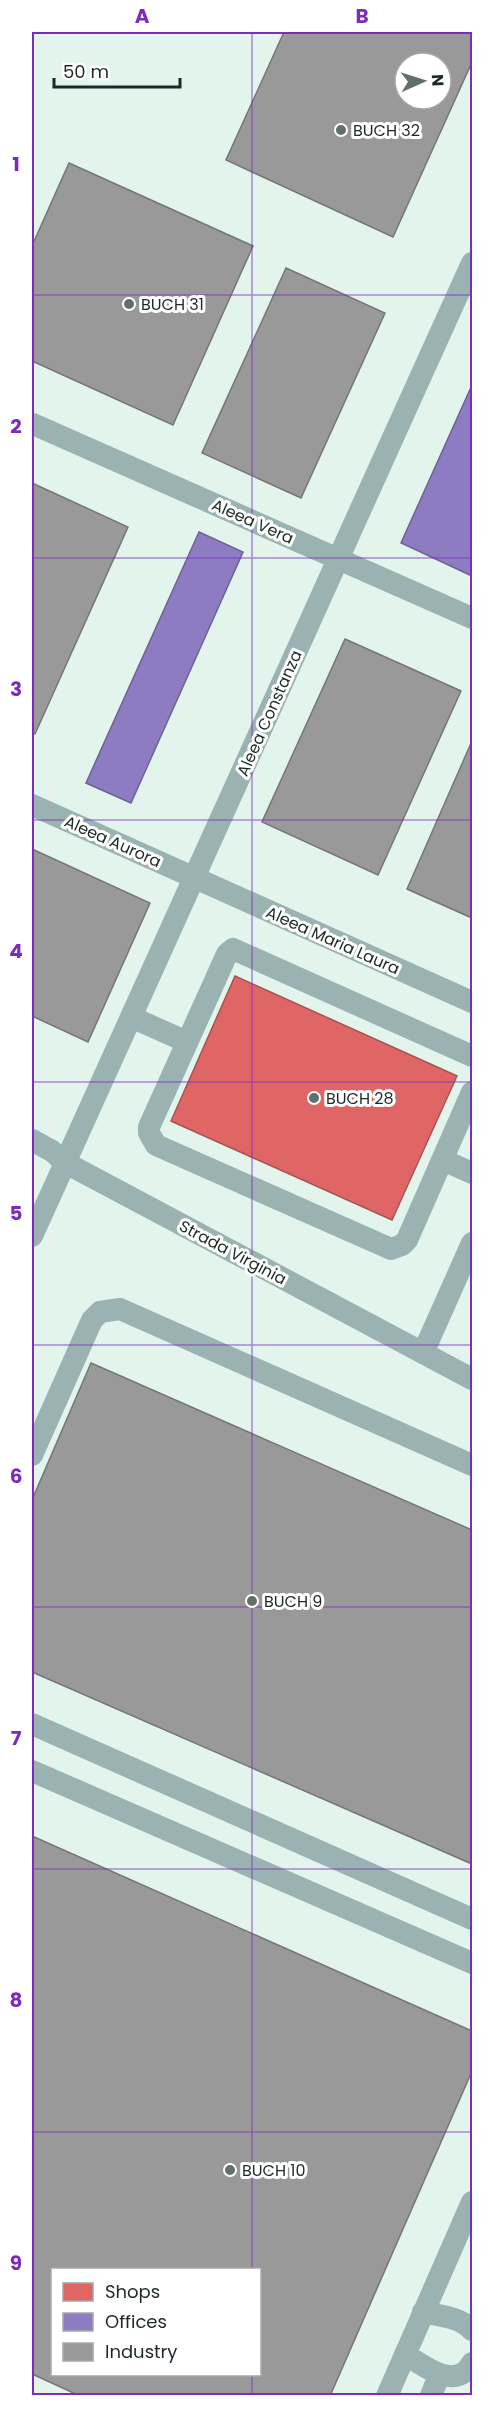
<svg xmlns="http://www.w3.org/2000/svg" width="504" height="2427" font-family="Poppins,sans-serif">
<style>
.shops{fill:#e06666;stroke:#a55452;stroke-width:1.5}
.offices{fill:#8e7cc3;stroke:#6c6393;stroke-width:1.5}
.industry{fill:#999;stroke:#747776;stroke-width:1.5;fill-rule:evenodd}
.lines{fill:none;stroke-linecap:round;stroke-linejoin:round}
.minor{stroke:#9bb2b2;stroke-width:22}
.grid{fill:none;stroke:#7b2cbf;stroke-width:1.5;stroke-opacity:0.55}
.poi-dot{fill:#61706a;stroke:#fff;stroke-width:2}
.labels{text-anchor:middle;stroke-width:6;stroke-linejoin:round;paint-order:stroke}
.poi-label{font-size:16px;fill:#1c2924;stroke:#fff;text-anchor:start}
.street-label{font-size:16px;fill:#1c2924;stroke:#fff}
.neatline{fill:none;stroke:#7b2cbf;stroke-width:2}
.grid-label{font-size:20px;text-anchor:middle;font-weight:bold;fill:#7b2cbf}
</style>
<rect width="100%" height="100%" fill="#e2f4ec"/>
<path class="shops" d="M235,976L457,1076L392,1220L171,1121Z"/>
<path class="offices" d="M472,385V576L401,543Z
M199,532L243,552L131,803L86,783Z"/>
<path class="industry" d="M284,32H472V62L393,237L226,160ZM405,63H441V99H405Z
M69,163L253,246L173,425L32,361V246Z
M286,268L385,313L301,498L202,453Z
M32,483L128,527L35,734L32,732Z
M345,639L461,691L378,875L262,822Z
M472,741V918L407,889Z
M32,849L150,903L88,1042L32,1016Z
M91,1363L472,1530V1864L32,1672V1500Z
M32,1836L472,2031V2071L330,2396H80L32,2374ZM52,2270H260V2374H52Z"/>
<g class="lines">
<path class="minor" d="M33,424L472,618
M32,805L472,1002
M131,1017L187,1042
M472,1056L233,949L227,954L149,1127V1133L156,1145L391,1249L402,1245L407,1240L472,1092
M32,1140L52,1151L64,1162L472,1379
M443,1160L472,1173
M32,1236L472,263
M423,1353L472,1243
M32,1455L92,1320L100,1312L120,1309L472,1465
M32,1724L472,1919
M32,1771L472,1963
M423,2312C441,2316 460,2317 472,2330
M405,2354C424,2366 456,2392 472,2363
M387,2396L472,2202
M431,2396L439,2375"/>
</g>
<path class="grid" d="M252,32V2270M32,295H472M32,558H472M32,820H472M32,1082H472M32,1345H472M32,1607H472M32,1869H472M32,2132H472M252,2374V2396"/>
<g class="poi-dot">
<circle cx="341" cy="130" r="6"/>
<circle cx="129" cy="304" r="6"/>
<circle cx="314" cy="1098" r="6"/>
<circle cx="252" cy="1601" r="6"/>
<circle cx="230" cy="2170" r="6"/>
</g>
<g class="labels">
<g class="poi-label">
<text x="353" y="136">BUCH 32</text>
<text x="141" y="310">BUCH 31</text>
<text x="326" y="1104">BUCH 28</text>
<text x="264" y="1607">BUCH 9</text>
<text x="242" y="2176">BUCH 10</text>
</g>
<g class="street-label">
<text transform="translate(253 521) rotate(24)" y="6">Aleea Vera</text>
<text transform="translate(269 713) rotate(-66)" y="6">Aleea Constanza</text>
<text transform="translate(113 841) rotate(24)" y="6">Aleea Aurora</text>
<text transform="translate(333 940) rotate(24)" y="6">Aleea Maria Laura</text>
<text transform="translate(233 1252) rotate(28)" y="6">Strada Virginia</text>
</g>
</g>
<rect width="504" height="2427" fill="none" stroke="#ffffff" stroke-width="66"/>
<rect x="51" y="2268" width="210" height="108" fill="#ffffff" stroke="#a4a9a7" stroke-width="1.5"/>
<rect x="63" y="2283" width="30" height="18" fill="#e06666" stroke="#a4a9a7" stroke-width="1.5"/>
<text x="105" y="2298" font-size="18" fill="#1c2924">Shops</text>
<rect x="63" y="2313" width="30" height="18" fill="#8e7cc3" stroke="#a4a9a7" stroke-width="1.5"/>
<text x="105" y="2328" font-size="18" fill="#1c2924">Offices</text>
<rect x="63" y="2343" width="30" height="18" fill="#999999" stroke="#a4a9a7" stroke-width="1.5"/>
<text x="105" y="2358" font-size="18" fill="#1c2924">Industry</text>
<g transform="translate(423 81) rotate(87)"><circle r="28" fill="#ffffff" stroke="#a4a9a7" stroke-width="1.5"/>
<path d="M0-4.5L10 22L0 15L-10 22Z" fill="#61706a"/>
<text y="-9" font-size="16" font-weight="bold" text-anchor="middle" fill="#1c2924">N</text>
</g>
<path d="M54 78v9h126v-9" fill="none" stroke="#1c2924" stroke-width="3"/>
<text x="63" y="78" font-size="18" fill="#1c2924" stroke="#ffffff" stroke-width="4.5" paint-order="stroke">50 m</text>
<rect x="33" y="33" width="438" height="2361" class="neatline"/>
<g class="grid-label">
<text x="142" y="23">A</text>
<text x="362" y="23">B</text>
<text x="16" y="171">1</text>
<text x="16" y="433">2</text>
<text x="16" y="696">3</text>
<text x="16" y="958">4</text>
<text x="16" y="1220">5</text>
<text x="16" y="1483">6</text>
<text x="16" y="1745">7</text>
<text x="16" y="2007">8</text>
<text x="16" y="2270">9</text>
</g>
</svg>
